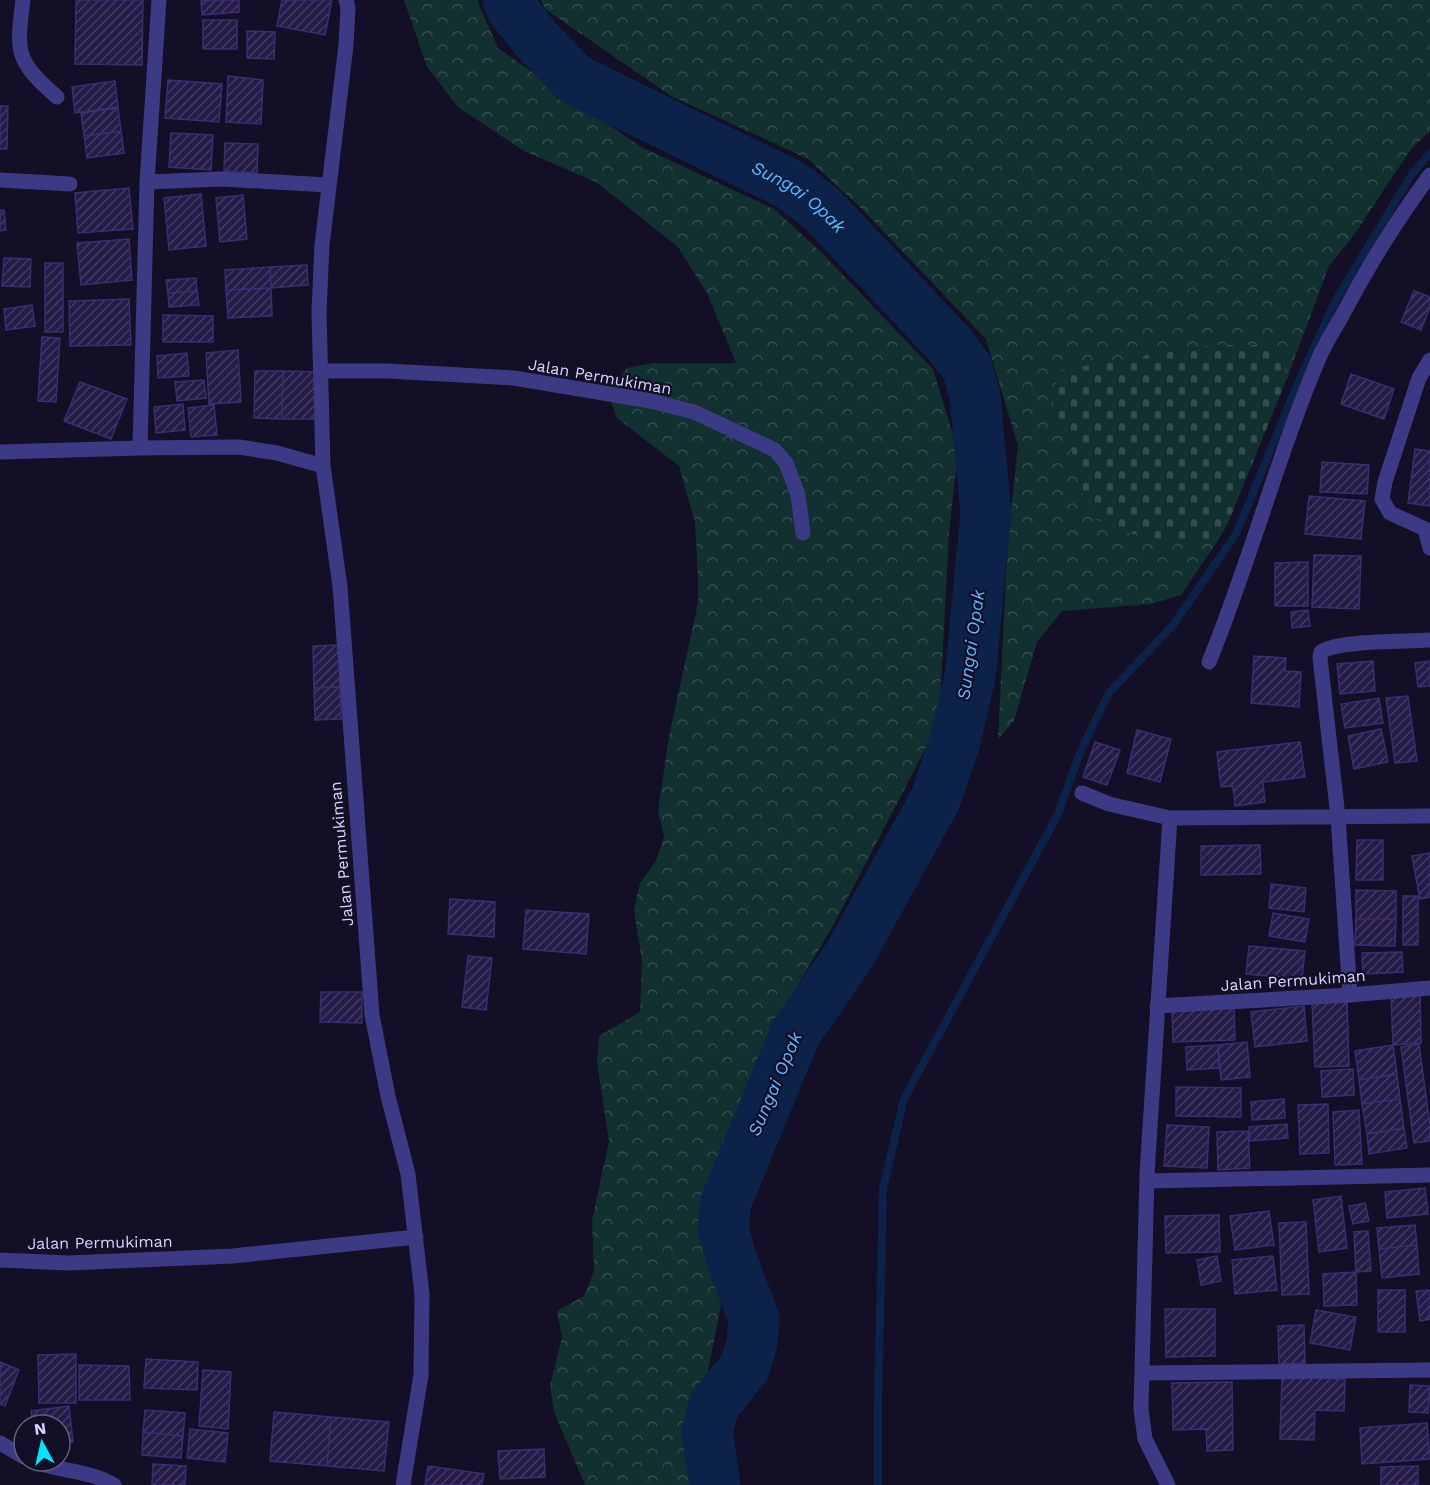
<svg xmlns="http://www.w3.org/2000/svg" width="1430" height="1485" font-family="'Work Sans',sans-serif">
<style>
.forest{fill:url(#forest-crowns)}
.cemetery{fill:url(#cemetery-stones)}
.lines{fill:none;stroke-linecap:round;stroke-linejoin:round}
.stream{stroke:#0c2248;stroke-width:8}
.river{stroke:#0c2248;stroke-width:51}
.building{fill:url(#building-hatch);stroke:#3b2d73;stroke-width:1.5}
.minor{stroke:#3d3a85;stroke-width:15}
.labels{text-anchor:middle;stroke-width:4.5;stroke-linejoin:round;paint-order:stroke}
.street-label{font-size:16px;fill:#d9d4ff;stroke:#130f26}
.water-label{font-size:18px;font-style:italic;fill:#62b6ff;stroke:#130f26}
</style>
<defs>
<pattern id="forest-crowns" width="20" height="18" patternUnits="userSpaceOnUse" patternTransform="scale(1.5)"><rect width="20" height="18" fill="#12302f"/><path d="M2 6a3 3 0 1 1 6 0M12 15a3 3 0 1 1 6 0" fill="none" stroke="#344d4e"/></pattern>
<pattern id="cemetery-stones" width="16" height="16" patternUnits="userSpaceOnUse" patternTransform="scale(1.5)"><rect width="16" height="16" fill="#12302f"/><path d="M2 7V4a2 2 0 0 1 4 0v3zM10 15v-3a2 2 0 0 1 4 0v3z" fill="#344d4e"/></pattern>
<pattern id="building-hatch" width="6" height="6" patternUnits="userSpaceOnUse" patternTransform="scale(1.5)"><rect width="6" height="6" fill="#241b47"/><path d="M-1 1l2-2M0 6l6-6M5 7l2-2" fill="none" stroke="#433b63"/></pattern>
</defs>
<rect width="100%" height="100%" fill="#130f26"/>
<path class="forest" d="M404,0H477L498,48L641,147L774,209L822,253L933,369L958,451L949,533L939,723L835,922L779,1017L690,1460L692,1485H585L554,1412L550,1386L562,1337L557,1311L584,1296L594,1271L592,1220L609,1141L597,1063L599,1036L640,1012L642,961L634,910L640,883L656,861L664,837L658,811L669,736L698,603V578L695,522L679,466L617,418L607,393L627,368L653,363H736L708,295L678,247L596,182L524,151L458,107L427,67Z
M541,0H1430V131L1411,149L1354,235L1329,266L1288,376L1273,351L1261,345H1212L1051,409L1070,445L1087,507L1172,541L1217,542L1181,595L1151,604L1062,611L1037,642L1014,721L998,739L1008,537L1018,446L986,339L864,211L808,159L671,96L545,9Z"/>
<path class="cemetery" d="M1212,345H1261L1273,351L1288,376L1228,523L1217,542L1172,541L1118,531L1095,519L1087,507L1070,445L1051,409L1058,374L1061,370Z"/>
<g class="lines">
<path class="stream" d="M878,1485V1403L883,1189L904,1099L1058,814L1081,750L1109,693L1173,625L1236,534L1301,376L1336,300L1412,174L1430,153"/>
<path class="river" id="s1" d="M508,0L510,6L534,37L574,79L791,185L822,209L950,345L967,367L975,396L986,514L970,677L954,745L935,800L850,954L795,1034L726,1202L723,1228L731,1258L754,1319L752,1342L745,1367L715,1404L707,1431L715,1485"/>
</g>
<path class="building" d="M76,0H143L142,65L75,64Z
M201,0H239V12L202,15Z
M282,0H332L325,35L277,26Z
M203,20H237V49H203Z
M247,31L275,32L274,59L247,58Z
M228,76L263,80L261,124L226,122Z
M168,80L222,84L219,122L165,118Z
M115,81L118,107L75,113L72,87Z
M0,106H8L7,149H0Z
M118,108L121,131L84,136L81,113Z
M121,131L124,153L87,158L84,136Z
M171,133L213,135L211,170L169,167Z
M225,143L258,144L257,173L224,171Z
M129,188L133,229L78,233L75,193Z
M201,194L206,246L169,250L164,198Z
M243,195L247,239L220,242L216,198Z
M0,210H4L6,230L0,231Z
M129,239L132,280L81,285L77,243Z
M4,258L31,259L30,287L2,286Z
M45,263H63V332H45Z
M307,265L308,285L271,288L270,267Z
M270,267L271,288L226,290L225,270Z
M196,278L197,291L168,293L166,280Z
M271,288L272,316L228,318L226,290Z
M197,291L199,305L169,307L168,293Z
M1414,291L1430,297V307L1421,330L1401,322Z
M129,299L131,345L70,346L69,301Z
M32,305L35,326L6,330L4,309Z
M163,315L213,316V342H163Z
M42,337L60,338L56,402L38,401Z
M238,350L241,402L209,404L206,353Z
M187,353L189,376L158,378L157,356Z
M255,371H283L282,419L254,418Z
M283,371L317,372L316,419H282Z
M1351,374L1394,389L1384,419L1341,404Z
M204,380L206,398L177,401L175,382Z
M80,382L127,399L111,439L64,421Z
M183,404L185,430L156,433L154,407Z
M214,405L217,435L191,437L188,408Z
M1415,449L1430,451V506L1408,503Z
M1322,462L1369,465L1367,494L1320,492Z
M1309,496L1365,501L1361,539L1305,534Z
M1314,555L1361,556L1359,609L1312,607Z
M1308,562V606H1275V563Z
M1308,610L1310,626L1292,628L1291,612Z
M339,645L340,687L314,688L313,646Z
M1254,656L1286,658L1285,671L1301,672L1299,707L1251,703Z
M1373,661L1375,691L1340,694L1337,664Z
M1430,661V686L1418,687L1415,663Z
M340,687L341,719L315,720L314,688Z
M1408,696L1417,761L1395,763L1386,698Z
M1379,698L1383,723L1345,728L1341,704Z
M1381,729L1388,762L1354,769L1348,736Z
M1137,730L1171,739L1160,782L1127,773Z
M1095,742L1120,750L1107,785L1083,777Z
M1300,742L1305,777L1263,782L1265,802L1235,806L1233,786L1221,787L1217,752Z
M1357,840H1383V880H1356Z
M1260,845L1261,874L1201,875V846Z
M1430,853V897L1420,899L1412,856Z
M1271,884L1306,888L1304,912L1269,908Z
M1356,890L1396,891V919H1356Z
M1403,896H1418V945H1403Z
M450,899L495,902L494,937L448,934Z
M526,910L589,914L586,954L523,949Z
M1273,913L1309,919L1305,942L1269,936Z
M1356,919H1396L1395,946L1355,945Z
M1249,946L1305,951L1302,979L1246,974Z
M1402,952L1403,972L1363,974L1362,953Z
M468,956L492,958L486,1010L462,1007Z
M321,992H362V1023L320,1022Z
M1420,993L1421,1043L1393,1045L1391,995Z
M1347,1001L1349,1066L1315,1067L1312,1002Z
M1304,1006L1307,1041L1255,1047L1251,1012Z
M1234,1008L1235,1040L1173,1042L1172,1010Z
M1247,1042L1250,1077L1221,1080L1218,1045Z
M1419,1044L1430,1126V1141L1414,1143L1401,1047Z
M1218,1045L1219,1068L1187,1070L1186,1047Z
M1393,1045L1397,1074L1359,1080L1355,1051Z
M1353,1069L1354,1095L1322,1097L1321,1071Z
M1397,1074L1400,1099L1362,1104L1359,1080Z
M1176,1087L1241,1088V1117L1176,1116Z
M1284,1099L1285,1118L1252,1120L1251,1102Z
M1400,1099L1404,1128L1367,1134L1362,1104Z
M1328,1104L1329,1153L1300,1154L1298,1105Z
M1359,1110L1362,1164L1335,1165L1333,1112Z
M1287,1124L1288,1138L1250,1141L1249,1127Z
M1167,1125L1209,1127L1207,1168L1164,1166Z
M1404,1128L1407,1148L1369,1154L1367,1134Z
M1248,1131L1250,1168L1218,1170L1217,1132Z
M1425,1188L1428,1214L1387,1218L1385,1192Z
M1341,1196L1347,1248L1319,1252L1313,1200Z
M1365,1203L1369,1221L1353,1224L1349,1206Z
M1269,1211L1274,1245L1235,1250L1230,1216Z
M1219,1215L1220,1252L1166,1253L1165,1216Z
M1306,1222L1309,1294L1282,1295L1279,1223Z
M1415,1225L1417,1245L1379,1249L1377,1228Z
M1368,1231L1371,1271L1356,1272L1354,1232Z
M1417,1245L1419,1274L1382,1278L1379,1249Z
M1217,1256L1221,1281L1201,1285L1197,1260Z
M1273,1256L1277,1290L1235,1294L1232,1260Z
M1356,1272L1357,1305L1324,1306L1323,1274Z
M1378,1290H1405V1332H1378Z
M1430,1290V1319L1420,1321L1416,1291Z
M1165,1309H1215V1356L1166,1357Z
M1316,1310L1356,1317L1350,1350L1310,1343Z
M1304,1325L1305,1363L1279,1364L1278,1326Z
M76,1354V1403H39L38,1355Z
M146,1359L198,1362L197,1390L144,1388Z
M0,1362L19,1370L5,1406L0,1404Z
M79,1365L129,1366L130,1400H79Z
M203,1370L231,1372L228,1429L199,1426Z
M1282,1377L1345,1379L1344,1411L1315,1410L1314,1440L1280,1439Z
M1232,1382L1233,1450L1207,1451L1206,1429L1173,1430L1172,1383Z
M1410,1385L1430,1386L1428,1413L1409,1412Z
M69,1406L73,1442L60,1443V1425H33L31,1411Z
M145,1410L185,1413L183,1436L143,1432Z
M274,1412L331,1417L327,1466L270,1461Z
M331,1417L389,1422L384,1471L327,1466Z
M1427,1423L1430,1459L1362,1464L1360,1428Z
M190,1429L228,1433L225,1462L187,1458Z
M143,1432L183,1436L181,1458L142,1455Z
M544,1449L545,1477L500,1479L498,1451Z
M153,1464L186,1466L185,1485H152Z
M428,1466L484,1474L482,1485H425Z
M1418,1466V1485H1381V1467Z"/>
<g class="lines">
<path class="minor" d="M23,0C16,53 16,61 57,97
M346,0L348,8L346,45L322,245L319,312L323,466L340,586L372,1015L388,1096L408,1174L422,1294L421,1375L403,1485
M0,180L70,184
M147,182L221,179L328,185
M1430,360L1419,378L1385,482L1382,499L1390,513L1425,529L1430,548
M321,371H388L514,378L651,401L694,412L775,450L786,463L798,495L803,533
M140,448L147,182L159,0
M0,452L140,448L239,447L277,453L323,466
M1209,662C1250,562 1277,457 1319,358C1326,341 1337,326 1345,310C1370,263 1398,218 1430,175
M1082,793L1109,804L1170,818L1430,816
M1350,995L1338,817L1320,658L1321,652C1337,640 1406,642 1430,640
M1157,1006L1350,995L1430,988
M1147,1181L1430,1175
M0,1260L69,1263L233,1256L416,1237
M1142,1373L1430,1370
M0,1443L24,1457
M34,1461C60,1472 89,1470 114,1485
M1168,1485L1145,1439L1141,1409L1147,1174L1170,818"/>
</g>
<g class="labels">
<g class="street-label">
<text transform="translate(600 376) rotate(10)" y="6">Jalan Permukiman</text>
<text transform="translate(341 854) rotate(-95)" y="6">Jalan Permukiman</text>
<text transform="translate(1293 980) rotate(-4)" y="6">Jalan Permukiman</text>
<text transform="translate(100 1242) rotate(-1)" y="6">Jalan Permukiman</text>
</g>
<g class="water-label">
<text dy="6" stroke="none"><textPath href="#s1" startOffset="358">Sungai Opak</textPath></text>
<text transform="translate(971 645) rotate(-82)" y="6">Sungai Opak</text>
<text transform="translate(775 1084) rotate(-67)" y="6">Sungai Opak</text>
</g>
</g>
<g transform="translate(42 1443) rotate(352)"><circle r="28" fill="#130f26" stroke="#625e7d" stroke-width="1.5"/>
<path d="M0-4.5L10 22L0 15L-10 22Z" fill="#00e5ff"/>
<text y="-9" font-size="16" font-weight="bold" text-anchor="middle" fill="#d9d4ff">N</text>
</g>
</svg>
